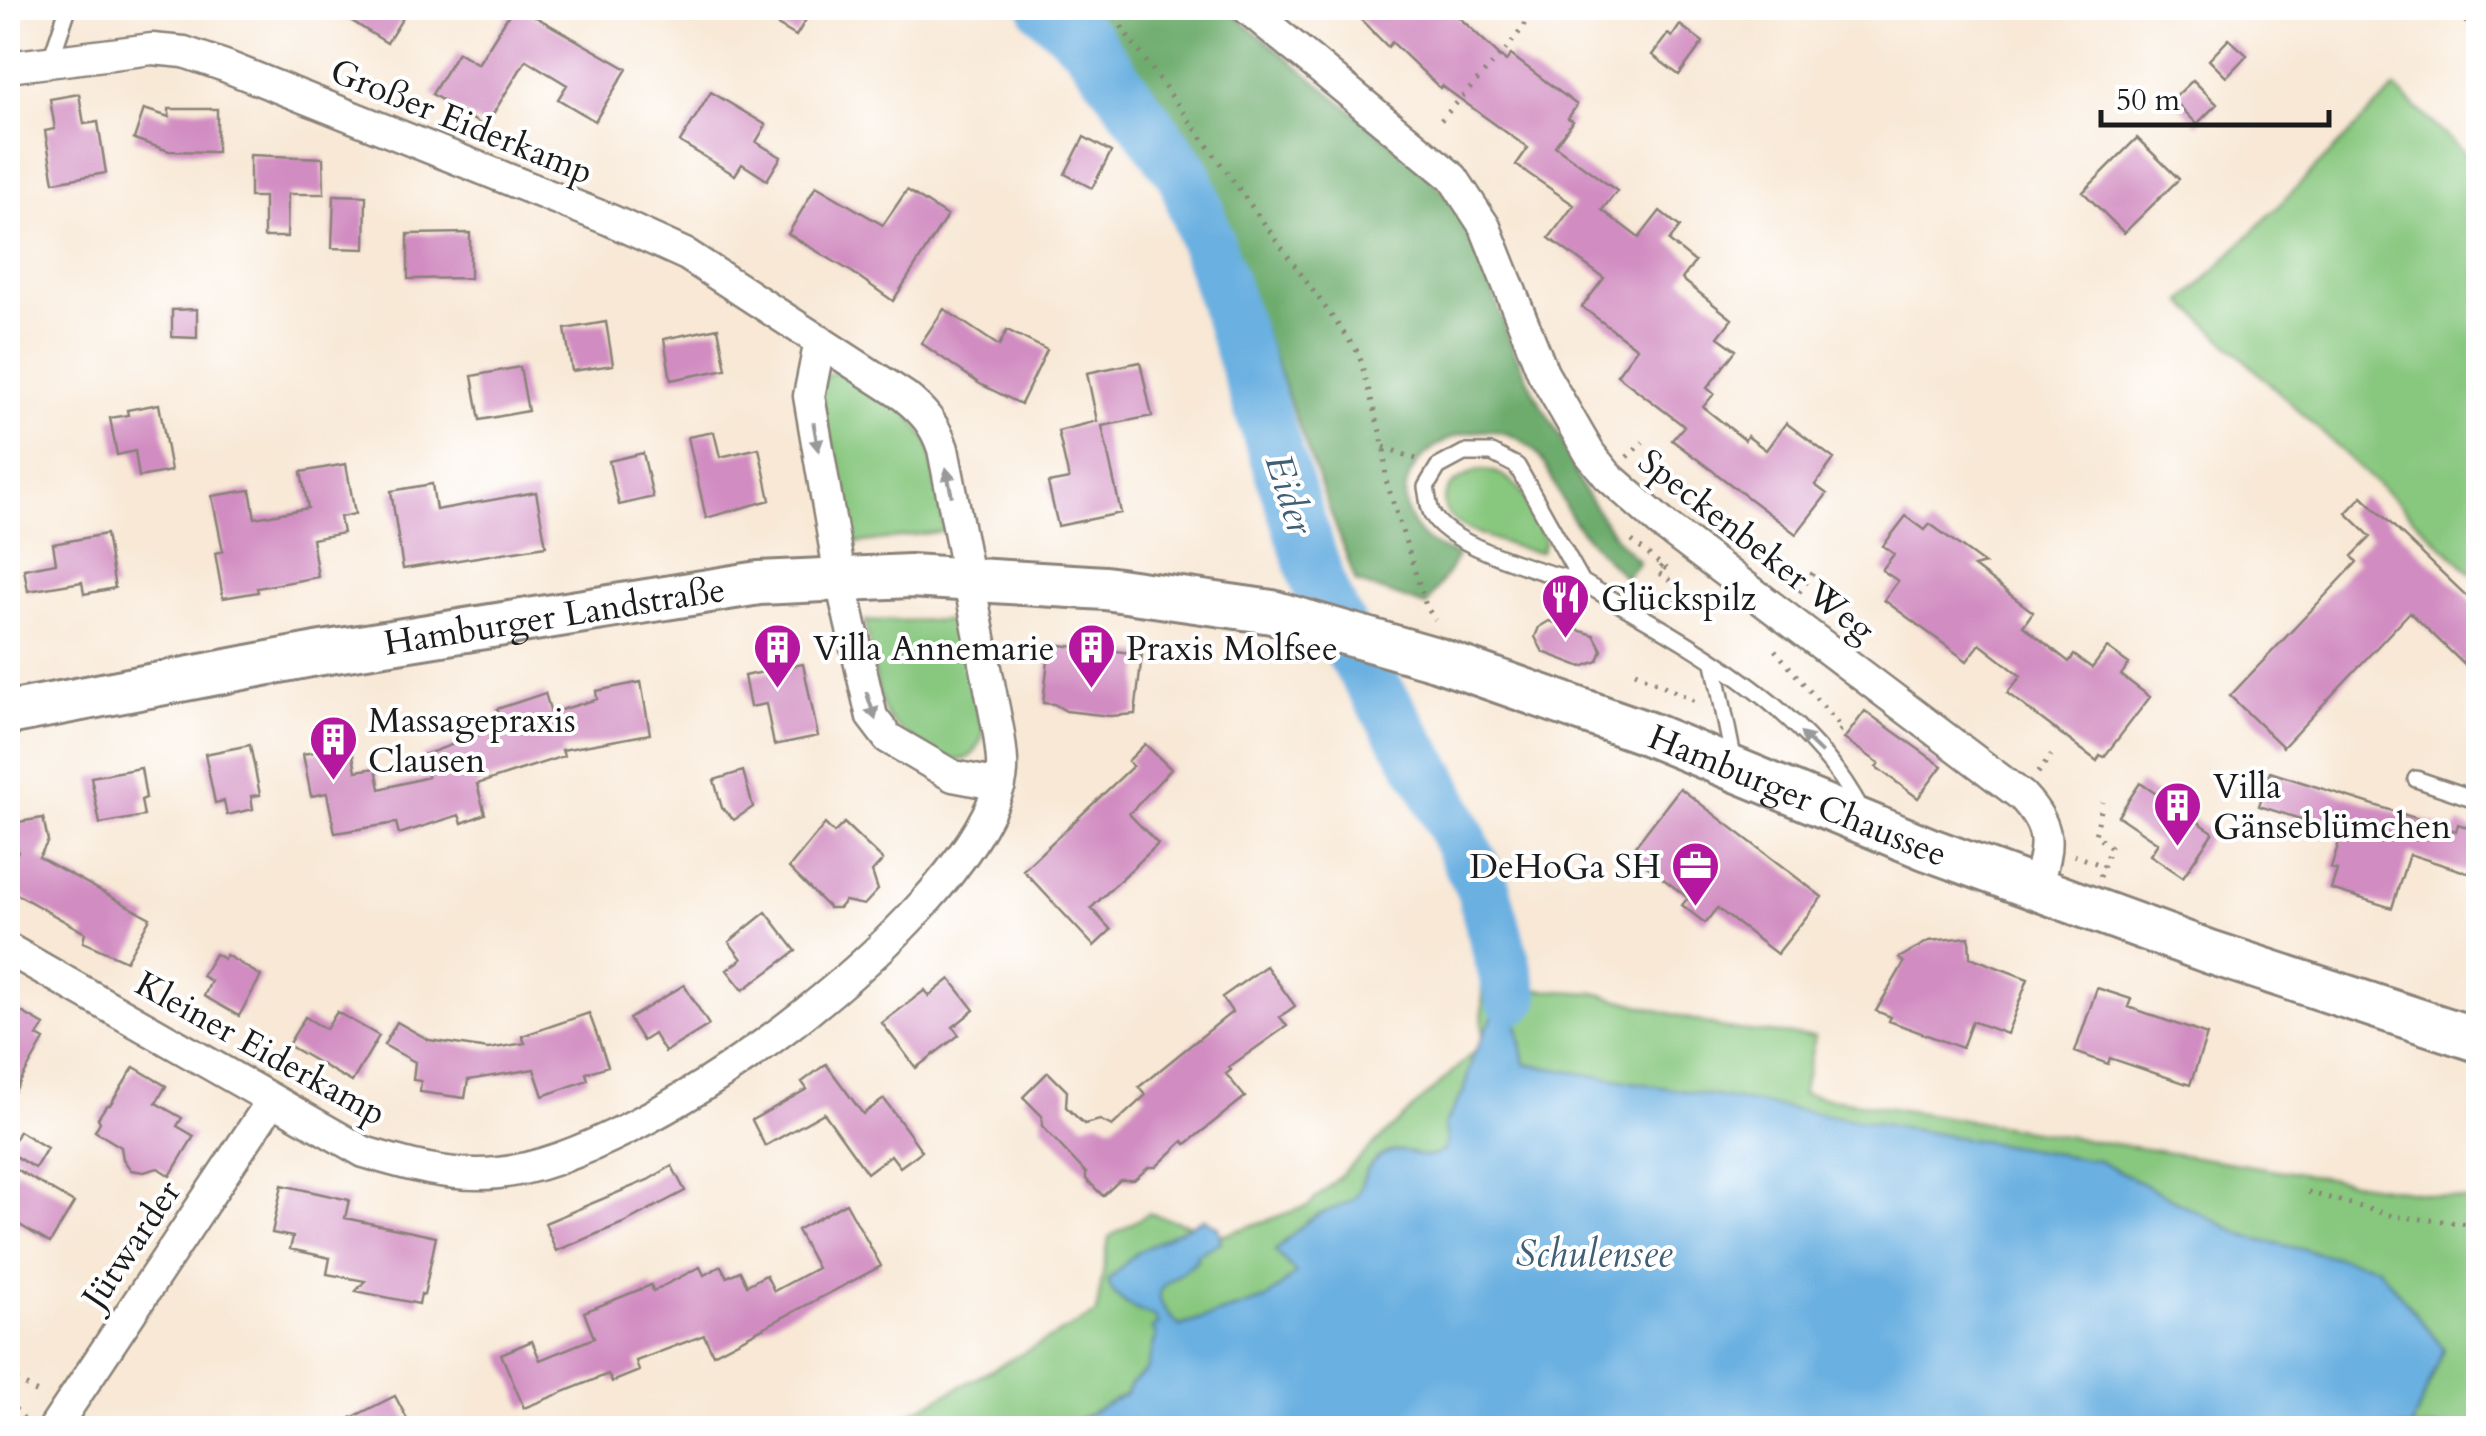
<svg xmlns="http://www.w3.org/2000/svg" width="2486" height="1436" font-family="Cardo,serif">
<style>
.green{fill:#87c77e;stroke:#52724d;stroke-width:2.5}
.forest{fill:#6dac6d;stroke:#446444;stroke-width:2.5}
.water{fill:#6bb0e1;stroke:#44667e;stroke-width:2.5}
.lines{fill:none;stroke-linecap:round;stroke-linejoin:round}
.river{stroke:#6bb0e1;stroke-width:55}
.building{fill:#d18cc1}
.service-casing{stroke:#8a8278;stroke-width:20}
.minor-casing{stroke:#8a8278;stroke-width:35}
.secondary-casing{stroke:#8a8278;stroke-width:48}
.path{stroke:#8a8278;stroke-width:5;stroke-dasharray:2.5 8;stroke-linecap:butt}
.service{stroke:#fff;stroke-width:15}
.minor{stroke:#fff;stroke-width:30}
.secondary{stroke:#fff;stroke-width:42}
.oneway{fill:#999}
.labels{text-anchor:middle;stroke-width:8;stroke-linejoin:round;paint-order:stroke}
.street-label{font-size:35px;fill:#1c1c1c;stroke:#fff}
.poi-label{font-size:35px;fill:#1c1c1c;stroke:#fff;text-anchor:start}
.water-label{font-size:38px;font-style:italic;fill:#405f75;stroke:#fff}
</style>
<rect width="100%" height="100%" fill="#fff"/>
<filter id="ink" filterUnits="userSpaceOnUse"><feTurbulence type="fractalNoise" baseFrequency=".01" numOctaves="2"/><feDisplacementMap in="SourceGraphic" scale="20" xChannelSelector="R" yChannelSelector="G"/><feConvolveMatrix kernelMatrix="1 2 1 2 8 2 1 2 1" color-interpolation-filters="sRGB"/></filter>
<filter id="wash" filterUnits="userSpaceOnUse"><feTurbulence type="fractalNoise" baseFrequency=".0048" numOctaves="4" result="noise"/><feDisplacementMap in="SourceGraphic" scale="40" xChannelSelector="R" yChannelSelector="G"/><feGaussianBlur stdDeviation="2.25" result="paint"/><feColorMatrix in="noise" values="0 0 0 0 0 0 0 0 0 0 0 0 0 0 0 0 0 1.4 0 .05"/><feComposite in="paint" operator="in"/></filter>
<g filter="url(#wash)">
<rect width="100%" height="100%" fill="#f8e8d5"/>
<path class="green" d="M2395,88L2478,166V579L2183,302Z
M845,371L906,410L929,444L945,531L849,544L819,383L829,374Z
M1482,470C1521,472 1531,510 1545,541L1541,552C1524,552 1473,533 1458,523C1426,503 1456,474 1482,470Z
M960,620L984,733C979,745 975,758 961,760C943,763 891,728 885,712C874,684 871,650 865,621Z
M1482,987L1595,993L1727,1029L1815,1037L1802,1094L2478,1202V1428H876L890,1424L1096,1314L1109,1237L1149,1213L1224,1235L1308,1206L1476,1050L1483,1051Z"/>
<path class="forest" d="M1075,8H1226L1414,162L1449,198L1473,234L1511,344L1535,395L1566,446L1579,483L1615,537L1639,562L1625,578C1607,560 1588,541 1573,520C1554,492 1550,455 1517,438C1458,408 1365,477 1424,538C1432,546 1447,551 1458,556L1426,606L1356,582L1204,169Z"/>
<path class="water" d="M1512,997L1525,1064L2098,1161L2245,1236L2378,1267L2444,1349L2411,1428H1062L1126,1394L1131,1384L1147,1370L1156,1336L1152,1328L1158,1325L1155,1317C1138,1312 1111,1299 1108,1280L1136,1253L1204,1218L1218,1227L1221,1242L1196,1255L1197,1260C1168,1286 1139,1287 1180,1326L1266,1299L1296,1273L1275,1251C1288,1239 1301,1224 1316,1216C1327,1210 1342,1207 1352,1200C1366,1191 1357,1165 1388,1153C1412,1144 1421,1168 1445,1149L1447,1139L1444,1125L1463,1093L1473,1056L1502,998Z"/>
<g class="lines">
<path class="river" d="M1047,8L1088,44L1185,176L1322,594L1350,648L1431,779L1483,889L1512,997"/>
</g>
<g id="blocks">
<path class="building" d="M331,8H409L387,43Z
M513,8H520L627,69L595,121L558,99L567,85L526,60L485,127L432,94L458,52L478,64Z
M749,8H813L796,36Z
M1349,8H1449L1506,61L1511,55L1577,105L1568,118L1573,121L1555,146L1617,191L1602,210L1639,238L1660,211L1680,227L1669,241L1695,262L1682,279L1732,319L1718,337L1736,350L1707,388L1714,394L1703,407L1745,440L1747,436L1766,450L1786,423L1834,459L1815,485L1827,494L1796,534L1672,440L1684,426L1617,375L1637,348L1582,307L1604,278L1549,238L1574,205L1516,165L1528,148L1442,86L1440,88L1392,42L1388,47Z
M1680,25L1703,42L1679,75L1652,55L1668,34L1672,37Z
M2229,39L2247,55L2226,77L2209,60Z
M2193,80L2217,104L2197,124L2173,99Z
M711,92L766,125L756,142L781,157L767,180L742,164L735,175L680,142Z
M79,94L84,124L98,122L106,173L54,182L45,131L55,129L50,99Z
M144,109L169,117V109H217V152L169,151L134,139Z
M1084,137L1111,152L1092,188L1065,174Z
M2137,138L2179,179L2124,233L2083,192Z
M250,155L323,158L324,194H288L287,237H264V197H250Z
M816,186L883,225L907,190L947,216L893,301L852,272L788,234Z
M334,195L366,196L365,249L332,248Z
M470,233V278L408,279V234Z
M197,309V338L172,337V310Z
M944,309L999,346L1007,330L1047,350L1021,404L980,384L921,343Z
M606,322L613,365L572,371L565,329Z
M718,328L726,369L671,380L664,339Z
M1140,362L1152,416L1102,426L1121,513L1058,526L1048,483L1069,479L1058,431L1097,421L1087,373Z
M520,367L528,411L480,420L472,376Z
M159,404L171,471L139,477L135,451L117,455L110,418L128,415L127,410Z
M714,432L720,457L759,448L770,500L706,518L688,437Z
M643,453L653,497L619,505L609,461Z
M346,464L355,514L340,517L343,533L312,539L318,577L257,588L258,592L223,598L215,553L223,551L212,496L250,490L255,518L308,508L301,472Z
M432,484L436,510L536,492L546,546L403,569L391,491Z
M2362,496L2478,607V678L2410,612L2283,747L2230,696L2357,562L2352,556L2371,537L2346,513Z
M1906,516L1925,530L1930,524L1985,564L1974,567L2033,612L2023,626L2069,662L2074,655L2092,668L2107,648L2129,664L2121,675L2150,697L2104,757L2100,755L2097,761L2007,693L2021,676L1980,644L1967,661L1884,600L1898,581L1882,570L1894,554L1883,546Z
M106,534L115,588L84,594L82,582L28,591L24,569L56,563L53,544Z
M1549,621L1594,635L1602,650L1598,661L1582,667L1543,652L1535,637L1539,627Z
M1050,644L1142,654L1135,714L1110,716L1066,711L1054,704L1043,703Z
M803,664L818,736L774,745L766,704L750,707L744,676Z
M641,682L650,734L562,750L564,756L477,784L485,814L462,823L459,815L399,834L396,823L335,833L327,793L311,796L303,754L351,745L356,771L376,768L380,789L428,777L421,756L503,726L497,709L545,693L551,713L597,699L596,691Z
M1865,711L1942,766L1918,798L1876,767L1879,763L1844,739Z
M1145,744L1171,769L1129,814L1158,844L1091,908L1111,930L1094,946L1023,870L1133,766L1128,761Z
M250,745L260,795L251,796L253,809L227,815L224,801L215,803L205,754Z
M141,768L146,798L141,800L144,816L100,824L91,777Z
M743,771L753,807L734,820L722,808L714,780Z
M2270,772L2456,831L2458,824L2478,831V876L2409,854L2392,908L2331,889L2337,870L2331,868L2342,832L2259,806Z
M2140,783L2213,832L2183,877L2150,855L2158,843L2118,816Z
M1680,788L1822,897L1777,954L1717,908L1705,923L1682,905L1688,898L1630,853Z
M43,818L48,841L39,857L150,918L126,961L83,942L85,933L8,889V870L18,851L13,823Z
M844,823L883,860L872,872L878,890L864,905L845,901L839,908H829L789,868L825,824L834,833Z
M766,912L796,951L743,990L727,970L742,959L729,942Z
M1969,937L1970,957L2028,979L2007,1034L1972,1021L1962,1048L1889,1021L1891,1017L1876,1011L1904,963L1899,958L1929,941Z
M215,954L224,959L226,955L261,976L239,1016L204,996L211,981L202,976Z
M1266,966L1295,1006L1280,1017L1287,1026L1229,1067L1231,1070L1226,1074L1245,1097L1186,1144L1183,1141L1156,1167H1149L1134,1180H1120L1103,1196L1086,1179V1173L1042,1126V1116L1023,1097L1048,1072L1067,1091L1066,1107L1084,1124L1100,1120L1112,1126L1146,1095L1139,1087L1232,1012L1222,997Z
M950,979L974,1010L953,1027L959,1035L916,1068L882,1023L925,990L929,996Z
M684,985L709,1025L665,1052L654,1034L643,1041L629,1019Z
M2097,988L2131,999L2128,1007L2207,1035L2190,1085L2110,1058L2108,1064L2075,1052Z
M8,1004L44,1025L37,1036L44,1040L8,1103Z
M337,1012L379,1036L352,1082L288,1045L305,1017L326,1029Z
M589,1013L608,1066L586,1073L588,1080L543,1096L534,1069L468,1080L465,1098L420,1092L421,1081L413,1080L415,1062L384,1045L397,1022L429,1040L488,1049L525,1043L522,1036Z
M826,1064L863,1114L884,1099L922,1151L900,1167L891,1155L867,1173L824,1113L765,1146L752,1120L807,1089L802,1082Z
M134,1067L166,1086L156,1103L182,1118L177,1126L194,1136L170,1176L158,1168L144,1172L131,1170L123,1159L121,1147L95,1131L100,1122L98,1118L106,1106L110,1105Z
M19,1131L47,1148L35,1168L8,1152Z
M672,1166L685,1191L623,1223L556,1251L545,1223L648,1180Z
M16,1169L74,1203L50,1243L8,1218V1183Z
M282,1185L349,1200L345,1218L436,1237L424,1295L421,1294L419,1304L356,1291L365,1281L327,1274L330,1258L290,1249L293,1237L272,1233Z
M846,1203L881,1266L713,1354L704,1335L636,1361L639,1371L612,1382L608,1374L524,1408L501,1354L532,1341L540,1360L594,1338L584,1312L651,1285L653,1291L700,1267L704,1275L721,1266L727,1277L740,1271L747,1285L766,1275L774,1291L817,1268L797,1230Z
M395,1396L412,1428H331Z"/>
</g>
</g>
<g filter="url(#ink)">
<use href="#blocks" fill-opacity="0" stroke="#8a8278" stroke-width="2.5"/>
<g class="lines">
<defs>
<path id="service" d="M51,59L68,8
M1464,453H1492L1517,466L1582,582C1547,574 1453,547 1434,517C1428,509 1428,496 1426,487L1438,467Z
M1582,582C1682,641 1805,702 1861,810
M1714,663L1734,762
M2416,779L2478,800"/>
<path id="minor" d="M1247,8L1453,178L1485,227L1543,373L1590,454L1608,476L1666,527L2022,796C2054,830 2048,846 2036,888
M2474,8L2478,12
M8,67L152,49L184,52L225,66L610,220L687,255L904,396C924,412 935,425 943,449L999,734C1001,751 1005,770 999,787C953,929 645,1158 498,1173C452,1178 407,1165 364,1152L8,949
M820,341L809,396L840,577L872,717L888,738L953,776L1000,785
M54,1428L271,1102"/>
<g id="secondary">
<path id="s1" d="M8,713L316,654L759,583L910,576L1105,588L1272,612L1436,659L1649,734L1928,849L2210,952L2478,1040"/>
</g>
</defs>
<use href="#service" class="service-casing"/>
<use href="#minor" class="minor-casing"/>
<use href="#secondary" class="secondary-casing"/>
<path class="path" d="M1111,8L1125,32L1359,354L1384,447L1386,480L1426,606L1435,620
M1441,120L1509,46L1537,8
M1384,447L1419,460
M1627,457L1643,442
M1632,541L1670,572
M1662,566L1657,572L1684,590L1671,607
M1799,592L1813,573
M1775,650L1842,729L1835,736
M1635,672L1701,704
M2038,773L2051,755
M2074,855L2104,866
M2100,877L2110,847L2095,835L2103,802
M2308,1192L2393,1216L2478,1225
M8,1374L42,1396
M8,1401L24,1419"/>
<use href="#service" class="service"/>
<use href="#minor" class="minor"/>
<use href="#secondary" class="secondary"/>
</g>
<defs><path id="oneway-solid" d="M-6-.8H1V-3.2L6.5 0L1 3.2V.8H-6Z" transform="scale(2.5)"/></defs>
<g class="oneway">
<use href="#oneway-solid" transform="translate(816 437) rotate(80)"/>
<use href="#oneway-solid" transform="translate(949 482) rotate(-101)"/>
<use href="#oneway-solid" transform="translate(871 706) rotate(72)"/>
<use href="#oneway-solid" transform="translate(1811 743) rotate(-136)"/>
</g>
</g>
<defs>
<symbol id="restaurant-pin" viewBox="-11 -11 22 30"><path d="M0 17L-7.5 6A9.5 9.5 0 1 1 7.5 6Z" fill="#b5179e" stroke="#fff"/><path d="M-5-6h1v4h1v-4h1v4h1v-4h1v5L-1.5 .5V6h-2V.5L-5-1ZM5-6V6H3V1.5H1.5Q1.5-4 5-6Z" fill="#fff"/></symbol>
<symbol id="building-pin" viewBox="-11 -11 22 30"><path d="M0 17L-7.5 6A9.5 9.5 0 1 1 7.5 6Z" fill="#b5179e" stroke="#fff"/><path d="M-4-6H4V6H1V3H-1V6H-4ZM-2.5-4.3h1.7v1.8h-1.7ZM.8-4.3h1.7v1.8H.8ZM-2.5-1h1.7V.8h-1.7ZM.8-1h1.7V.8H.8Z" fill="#fff"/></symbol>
<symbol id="office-pin" viewBox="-11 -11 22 30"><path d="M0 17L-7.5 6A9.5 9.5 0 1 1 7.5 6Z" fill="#b5179e" stroke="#fff"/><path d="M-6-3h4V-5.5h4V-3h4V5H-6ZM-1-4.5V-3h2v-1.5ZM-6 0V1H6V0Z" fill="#fff"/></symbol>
</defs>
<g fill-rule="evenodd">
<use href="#restaurant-pin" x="1538" y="570" width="55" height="75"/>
<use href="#building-pin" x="750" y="620" width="55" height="75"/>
<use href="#building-pin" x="1064" y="620" width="55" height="75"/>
<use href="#building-pin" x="306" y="712" width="55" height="75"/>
<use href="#building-pin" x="2150" y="778" width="55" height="75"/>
<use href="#office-pin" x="1668" y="838" width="55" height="75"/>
</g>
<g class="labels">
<g class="street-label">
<text transform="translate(462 121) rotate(22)" y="12">Großer Eiderkamp</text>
<text transform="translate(1757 545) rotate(38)" y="12">Speckenbeker Weg</text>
<text dy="12" stroke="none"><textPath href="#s1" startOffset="555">Hamburger Landstraße</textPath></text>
<text dy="12" stroke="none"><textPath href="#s1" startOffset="1835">Hamburger Chaussee</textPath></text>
<text transform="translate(261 1048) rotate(29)" y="12">Kleiner Eiderkamp</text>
<text transform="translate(131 1244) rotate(-56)" y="12">Jütwarder</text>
</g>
<g class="poi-label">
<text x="1601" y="610">Glückspilz</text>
<text x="813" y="660">Villa Annemarie</text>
<text x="1126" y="660">Praxis Molfsee</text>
<text x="368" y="732">Massagepraxis<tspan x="368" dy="40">Clausen</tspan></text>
<text x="2213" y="798">Villa<tspan x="2213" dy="40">Gänseblümchen</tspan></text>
<text x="1661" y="878" text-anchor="end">DeHoGa SH</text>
</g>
<g class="water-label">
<text transform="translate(1290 494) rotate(72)" y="13">Eider</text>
<text x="1594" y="1266">Schulensee</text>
</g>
</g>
<rect width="2486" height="1436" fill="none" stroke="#fff" stroke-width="40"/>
<path d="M2101 110v15h228v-15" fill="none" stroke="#1c1c1c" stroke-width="5"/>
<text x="2116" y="110" font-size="30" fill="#1c1c1c" stroke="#ffffff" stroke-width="8" paint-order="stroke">50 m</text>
</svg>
